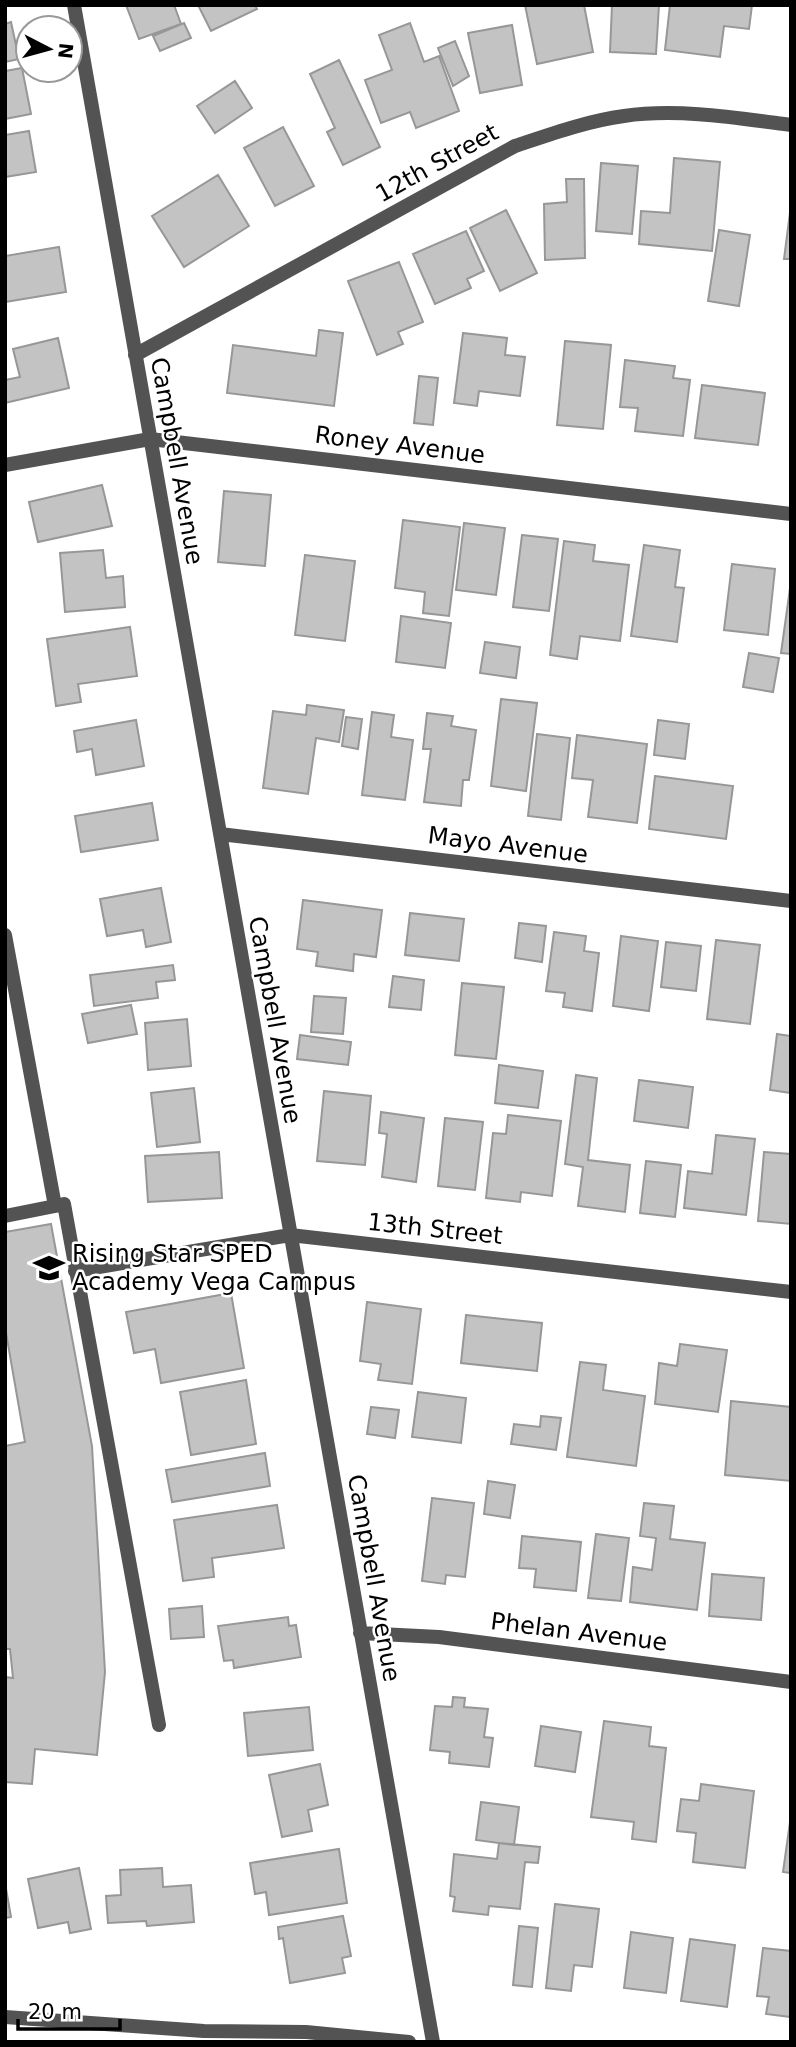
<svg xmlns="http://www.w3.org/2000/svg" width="796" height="2047" font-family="'DejaVu Sans',sans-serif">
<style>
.building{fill:#c3c3c3;stroke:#979797;stroke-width:2}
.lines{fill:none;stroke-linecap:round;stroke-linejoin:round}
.service{stroke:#535353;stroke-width:14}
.minor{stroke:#535353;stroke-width:14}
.tertiary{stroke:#535353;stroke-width:14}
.labels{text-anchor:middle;stroke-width:5;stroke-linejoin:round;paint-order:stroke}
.street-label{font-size:24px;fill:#000;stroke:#fff}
.poi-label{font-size:24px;fill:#000;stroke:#fff;text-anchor:start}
</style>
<rect width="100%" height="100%" fill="#fff"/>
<path class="building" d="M126,5H174L181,24L139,39Z
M198,5H255L257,9L211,31Z
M525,5H584L593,52L537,64Z
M612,5H659L656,54L610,52Z
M670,5H752L749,29L724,26L720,57L665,50Z
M11,22L19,59L5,62V24Z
M184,23L191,38L160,51L153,36Z
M410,23L424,62L439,56L459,111L416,128L410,112L381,123L365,80L392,70L379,35Z
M512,25L522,85L480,93L468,33Z
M455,41L469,76L453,86L438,48Z
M339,60L380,147L343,165L327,132L335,128L310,74Z
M22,68L31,114L5,119V71Z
M235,81L252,108L215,133L197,106Z
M283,127L314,186L275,206L244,148Z
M29,131L36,172L5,177V135Z
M674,158L720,162L712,251L639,244L641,211L670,213Z
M601,163L638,166L632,234L596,231Z
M218,175L249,226L184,267L152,216Z
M566,179H584L585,258L545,260L544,204L567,202Z
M791,205V259H784Z
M506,210L537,273L500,291L470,228Z
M719,230L750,235L739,306L708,301Z
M466,231L484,271L467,279L471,288L435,304L413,254Z
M59,247L66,292L5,302V256Z
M399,262L423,322L398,332L403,344L377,355L348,281Z
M319,330L343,333L334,406L227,393L233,345L316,356Z
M463,333L507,338L505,355L525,357L520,396L479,391L477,406L454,403Z
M58,338L69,388L5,403V380L20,377L13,349Z
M565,341L611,345L603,429L557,425Z
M625,360L675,366L673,378L690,380L683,436L635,431L638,408L620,407Z
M419,376L438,378L433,425L414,423Z
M702,385L765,393L758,445L695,438Z
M102,485L112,526L38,542L29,502Z
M224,491L271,495L265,566L218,562Z
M403,520L460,527L449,616L423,613L425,592L395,588Z
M464,523L505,528L496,595L456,590Z
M522,535L558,539L549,611L513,607Z
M564,541L595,545L593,561L629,565L620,641L580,636L577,659L550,655Z
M644,545L680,550L675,587L684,588L677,642L631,636Z
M103,550L106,578L123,576L125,607L65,612L60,553Z
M305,555L355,561L345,641L295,635Z
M732,564L775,569L768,635L724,630Z
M791,581V654L781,653Z
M401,616L451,623L445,668L396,662Z
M130,627L137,676L78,684L81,702L56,706L47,639Z
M485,642L520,647L516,678L480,673Z
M749,653L779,658L773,692L743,687Z
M501,699L537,703L526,791L491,786Z
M307,705L344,710L339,742L316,738L308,794L263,788L273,711L306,715Z
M372,712L394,715L391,737L413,740L405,800L362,795Z
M427,713L453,716L451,726L476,730L469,780H463L461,806L424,802L431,749H423Z
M346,717L362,719L358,749L342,746Z
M136,720L144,766L96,775L92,749L77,752L74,731Z
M658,720L689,724L685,759L654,755Z
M537,734L570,738L561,820L528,816Z
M577,735L647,744L637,823L588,817L593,780L572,778Z
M655,776L733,786L726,839L649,829Z
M152,803L158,840L81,852L75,816Z
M161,888L171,942L146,947L143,930L107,936L100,899Z
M303,900L382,910L376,957L354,954L353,971L316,966L318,952L297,949Z
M410,913L464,919L459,961L405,955Z
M519,923L546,926L542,962L515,958Z
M554,932L586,936L584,951L599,953L592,1011L563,1007L565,993L546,991Z
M621,936L658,941L649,1011L613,1006Z
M716,940L760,945L750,1024L707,1019Z
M666,942L701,946L696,991L661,987Z
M173,965L175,980L156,982L158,998L94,1006L90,975Z
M393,976L424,980L421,1010L389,1007Z
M462,983L504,987L496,1059L455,1055Z
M314,996L346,998L343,1034L311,1032Z
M131,1005L137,1034L88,1043L82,1014Z
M187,1019L191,1066L148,1070L145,1023Z
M777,1034L791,1036V1093L770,1090Z
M300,1035L351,1042L348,1065L297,1059Z
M499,1065L543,1071L538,1108L495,1103Z
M576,1075L597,1078L588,1160L630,1165L625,1212L578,1206L583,1167L565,1164Z
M639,1080L693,1087L688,1128L634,1121Z
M194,1088L200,1142L157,1147L151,1093Z
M324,1091L371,1096L365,1165L317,1161Z
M381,1112L424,1118L416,1182L382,1177L387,1134L379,1133Z
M508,1115L561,1121L552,1196L521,1192L520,1202L486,1198L493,1133L506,1134Z
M445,1118L483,1122L475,1190L438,1186Z
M716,1135L755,1139L746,1215L684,1208L688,1171L712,1174Z
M219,1152L222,1198L148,1202L145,1156Z
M764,1152L791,1154V1224L758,1221Z
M646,1161L681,1165L675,1217L640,1213Z
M51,1224L92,1446L105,1672L97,1755L35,1749L32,1784L5,1782V1677L13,1678L10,1649H5V1446L25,1442L5,1327V1232Z
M231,1293L244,1368L161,1383L155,1349L134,1353L126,1312Z
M367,1302L421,1309L412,1384L378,1380L381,1364L360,1361Z
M466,1315L542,1323L537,1371L461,1363Z
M680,1344L727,1350L718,1412L655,1404L659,1363L677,1366Z
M580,1362L606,1365L603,1390L645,1396L636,1466L567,1457Z
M246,1380L256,1444L191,1455L180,1392Z
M418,1392L466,1398L461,1443L412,1437Z
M731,1401L791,1407V1481L725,1475Z
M371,1407L399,1410L395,1438L367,1434Z
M541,1416L561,1418L556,1450L511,1444L514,1424L540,1427Z
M265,1453L270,1486L172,1502L166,1470Z
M488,1481L515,1485L510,1518L484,1514Z
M432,1498L474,1503L465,1577L446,1575L445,1584L422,1581Z
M644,1503L674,1506L670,1539L705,1543L697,1610L630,1602L633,1567L652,1570L656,1538L640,1536Z
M277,1505L284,1548L212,1558L214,1577L183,1581L174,1520Z
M596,1534L629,1538L621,1601L588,1598Z
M522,1536L581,1542L576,1591L534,1587L536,1569L519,1568Z
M712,1574L764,1578L761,1620L709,1616Z
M202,1606L204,1637L171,1639L169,1609Z
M288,1617L289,1626L296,1625L301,1657L234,1668L233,1660L224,1661L218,1626Z
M453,1697L465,1698L464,1707L488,1709L484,1737L493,1738L489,1767L449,1763L450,1752L430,1750L435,1706L452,1707Z
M309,1707L313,1750L248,1756L244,1713Z
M604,1721L651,1727L649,1746L666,1748L656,1842L632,1839L634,1822L591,1817Z
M541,1726L581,1732L575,1772L535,1766Z
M320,1764L328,1805L308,1810L312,1831L282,1837L269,1775Z
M701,1784L754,1791L745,1868L693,1862L696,1833L677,1831L681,1799L699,1801Z
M481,1802L519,1807L514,1845L476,1840Z
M791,1815V1873L783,1872Z
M499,1843L540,1847L538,1863L525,1862L520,1909L489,1906L488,1915L453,1911L455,1897L450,1896L454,1854L497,1859Z
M339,1849L347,1903L269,1915L266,1892L255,1894L250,1863Z
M79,1868L91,1929L70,1933L68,1922L38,1928L28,1879Z
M162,1868L163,1887L191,1885L194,1922L147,1926L146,1921L108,1923L106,1896L121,1895L120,1870Z
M5,1883L11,1917L5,1918Z
M555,1904L599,1909L592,1967L574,1965L571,1991L546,1988Z
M343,1916L351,1956L342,1958L345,1973L290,1983L283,1938L279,1939L278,1927Z
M519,1926L538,1928L532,1987L513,1985Z
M631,1932L673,1938L666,1993L624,1988Z
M690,1939L735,1945L727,2007L681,2001Z
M763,1948L791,1951V2017L766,2014L769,1997L757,1996Z"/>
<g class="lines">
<path class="service" d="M5,935L55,1206L64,1204L159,1725
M5,1216L55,1206"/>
<path class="minor" d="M74,5L433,2042
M135,355L515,146C551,134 587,121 624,116C677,108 738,118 791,125
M5,465L150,439L791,514
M220,834L791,901
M75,1271L290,1235L791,1292
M360,1633L439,1637L791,1682"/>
<path class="tertiary" d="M5,2017L204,2031L306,2032L409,2042"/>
</g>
<defs>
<symbol id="school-bare" viewBox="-9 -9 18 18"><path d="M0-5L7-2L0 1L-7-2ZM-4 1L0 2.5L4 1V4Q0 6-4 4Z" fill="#000" stroke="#fff" stroke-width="2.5" paint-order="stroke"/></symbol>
</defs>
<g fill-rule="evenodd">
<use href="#school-bare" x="27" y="1246" width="44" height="44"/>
</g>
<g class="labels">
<g class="street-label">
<text transform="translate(437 163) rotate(-29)" y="8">12th Street</text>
<text transform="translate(400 445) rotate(7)" y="8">Roney Avenue</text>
<text transform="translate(177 461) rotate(80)" y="8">Campbell Avenue</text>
<text transform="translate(508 845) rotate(7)" y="8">Mayo Avenue</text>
<text transform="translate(275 1020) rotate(80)" y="8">Campbell Avenue</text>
<text transform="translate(435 1229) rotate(6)" y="8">13th Street</text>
<text transform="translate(374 1578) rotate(80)" y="8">Campbell Avenue</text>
<text transform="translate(579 1632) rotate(7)" y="8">Phelan Avenue</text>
</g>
<g class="poi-label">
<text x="72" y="1262">Rising Star SPED<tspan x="72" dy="28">Academy Vega Campus</tspan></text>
</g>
</g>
<rect width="796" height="2047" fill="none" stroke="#000000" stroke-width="14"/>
<g transform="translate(49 49) rotate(96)"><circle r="33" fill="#ffffff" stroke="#999999" stroke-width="2"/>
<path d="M0-5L12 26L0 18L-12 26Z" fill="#000000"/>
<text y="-10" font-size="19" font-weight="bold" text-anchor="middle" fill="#000000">N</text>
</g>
<path d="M18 2019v10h102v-10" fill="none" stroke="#000000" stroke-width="3.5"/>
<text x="28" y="2019" font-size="21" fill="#000000" stroke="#ffffff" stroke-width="5" paint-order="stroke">20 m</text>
</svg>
